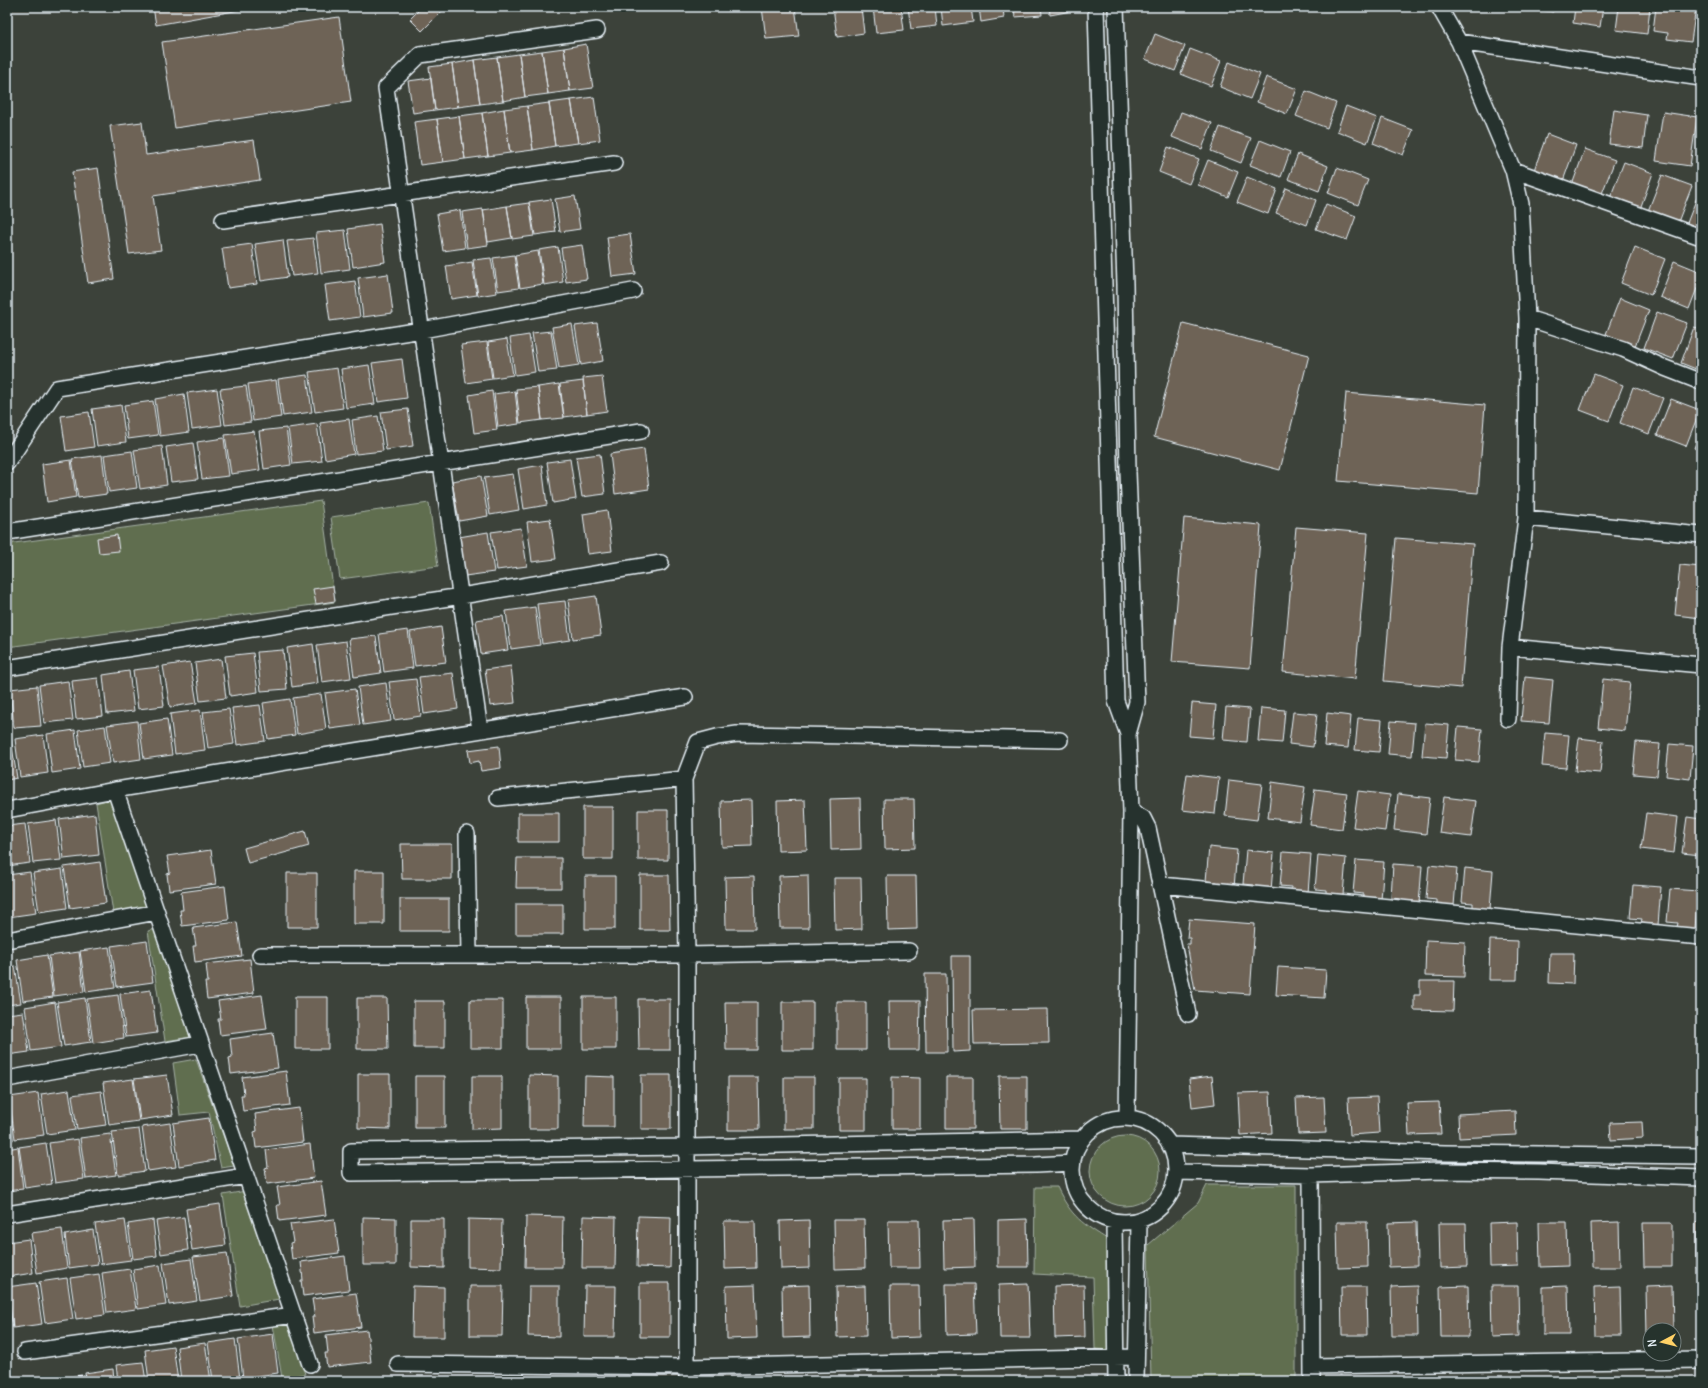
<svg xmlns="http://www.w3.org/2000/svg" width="1708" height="1388" font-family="Delius,sans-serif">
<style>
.green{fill:#616e50;stroke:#a4b0a4}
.building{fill:#6e6457;stroke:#e8f1f8}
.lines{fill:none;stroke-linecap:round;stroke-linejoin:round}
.minor-casing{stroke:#e8f1f8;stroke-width:18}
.minor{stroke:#26332d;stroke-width:15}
</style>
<rect width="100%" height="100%" fill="#3c423a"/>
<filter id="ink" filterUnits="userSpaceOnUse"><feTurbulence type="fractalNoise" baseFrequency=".025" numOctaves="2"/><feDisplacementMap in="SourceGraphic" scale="8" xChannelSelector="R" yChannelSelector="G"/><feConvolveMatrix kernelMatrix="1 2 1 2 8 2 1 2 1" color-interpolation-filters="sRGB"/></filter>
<g filter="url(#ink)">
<path class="green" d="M321,501L335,602L7,647V544Z
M429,503L438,566L340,579L331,517Z
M110,799L147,906L113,913L96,803Z
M156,929L192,1037L165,1041L148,931Z
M196,1059L234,1166L221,1168L209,1112L180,1115L173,1063Z
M1090 1171a35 35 0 1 1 70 0a35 35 0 1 1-70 0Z
M1207,1185H1296V1381H1151L1148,1245L1198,1203Z
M1035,1187H1057C1072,1218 1082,1223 1110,1241V1350L1095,1349L1093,1277L1034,1274Z
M246,1191L279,1299L240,1306L223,1195Z
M287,1320L305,1374L282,1378L273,1325Z"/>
<path class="building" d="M153,7H239L240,10L156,25Z
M422,7H446L422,31L410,19Z
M762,7H795L799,36L766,39Z
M833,7H861L864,33L837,37Z
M873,7H901L904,30L876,33Z
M908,7H935L937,26L911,29Z
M941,7H971L973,22L943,26Z
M979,7H1003L1004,18L981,22Z
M1014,7H1041L1042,15L1015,17Z
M1049,7H1077V10L1050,15Z
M1522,7H1554L1553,12Z
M1575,7H1603L1600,27L1573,23Z
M1619,7H1650L1647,34L1616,30Z
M1656,7H1696L1691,42L1667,39L1668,33L1653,31Z
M339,17L351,102L175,128L162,42Z
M1155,34L1185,46L1175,71L1145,59Z
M586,44L593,88L570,91L564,48Z
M564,48L570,91L548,94L542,51Z
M1190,49L1221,61L1211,86L1181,74Z
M542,51L548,94L525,97L519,54Z
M519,54L525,97L503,101L497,57Z
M497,57L503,101L480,104L474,60Z
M474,60L480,104L458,107L452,64Z
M1229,62L1260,74L1250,99L1220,87Z
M452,64L458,107L435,110L429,67Z
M1266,77L1297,89L1287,114L1257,102Z
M431,78L435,110L413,113L408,81Z
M1306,91L1336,103L1327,128L1296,116Z
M594,97L600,140L578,143L571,100Z
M571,100L578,143L555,146L549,103Z
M549,103L555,146L533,150L527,106Z
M527,106L533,150L510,153L504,109Z
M1346,106L1377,118L1367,143L1337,131Z
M504,109L510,153L488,156L482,113Z
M1614,110L1647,115L1643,148L1609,144Z
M1181,112L1212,123L1202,149L1172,137Z
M1663,112L1697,117L1690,166L1656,161Z
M482,113L488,156L465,159L459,116Z
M459,116L465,159L443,162L437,119Z
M1382,118L1413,130L1403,155L1373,143Z
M437,119L443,162L420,165L414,122Z
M142,122L146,155L254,140L260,180L153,196L161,250L129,254L110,126Z
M1220,127L1251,138L1241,163L1211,151Z
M1547,134L1576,145L1563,181L1534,170Z
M1260,140L1290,152L1281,177L1250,165Z
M1168,147L1199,159L1189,184L1159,172Z
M1585,149L1615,160L1601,196L1572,185Z
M1298,154L1328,166L1319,191L1288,179Z
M1208,160L1238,172L1228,197L1198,185Z
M1624,162L1653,173L1640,209L1610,198Z
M98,168L114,279L88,283L72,172Z
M1337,168L1368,180L1358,205L1328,193Z
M1662,175L1692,186L1678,222L1648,211Z
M1247,177L1277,189L1268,214L1237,202Z
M1701,187V229L1687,223Z
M1286,188L1316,200L1307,225L1276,213Z
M575,196L580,229L560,232L555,199Z
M551,199L556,232L535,235L529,202Z
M529,203L534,236L512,239L507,206Z
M1326,204L1356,216L1347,240L1316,229Z
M507,206L512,238L488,242L483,210Z
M483,209L488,245L467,248L462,212Z
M460,210L465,248L443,251L437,214Z
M380,224L385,262L353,267L348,229Z
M345,230L350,269L321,273L316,233Z
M630,234L636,274L612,277L607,237Z
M313,238L318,273L292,276L287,241Z
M283,240L288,277L261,281L255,244Z
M252,244L257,284L228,288L222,248Z
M582,245L587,279L566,282L561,248Z
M558,247L563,282L544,285L539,250Z
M1635,247L1665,259L1651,295L1621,283Z
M538,251L543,284L520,288L515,255Z
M514,255L519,288L498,291L493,258Z
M491,258L497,293L478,296L473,260Z
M1674,261L1701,272V278L1689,309L1660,297Z
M472,262L477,295L451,299L446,266Z
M388,274L393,313L363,317L358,278Z
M355,281L360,317L330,321L325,285Z
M1620,298L1649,310L1635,346L1606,334Z
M1657,312L1687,323L1673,359L1644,348Z
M597,323L603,361L581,365L575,326Z
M1183,323L1309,355L1280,470L1154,437Z
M572,324L579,365L559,368L552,327Z
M1694,327L1701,329V371L1681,363Z
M551,331L557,370L538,372L532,333Z
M529,335L535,372L515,375L510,338Z
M507,339L513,375L493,378L488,342Z
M487,342L492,379L466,383L461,345Z
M402,359L407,398L378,402L372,363Z
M369,365L375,404L346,408L341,369Z
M337,368L343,408L315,412L309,372Z
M1594,374L1623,385L1609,421L1580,410Z
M307,375L312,412L283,416L278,379Z
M602,376L607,411L587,414L583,378Z
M276,380L281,417L253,421L248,384Z
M583,381L587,414L564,417L560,384Z
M559,384L564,418L542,420L538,387Z
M246,386L251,422L225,425L220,389Z
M538,387L542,420L520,423L516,389Z
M1633,387L1663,398L1649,434L1620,423Z
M217,389L222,425L192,429L187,393Z
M492,391L497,430L474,433L469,395Z
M515,391L519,424L498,427L494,394Z
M1346,393L1485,405L1478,493L1338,481Z
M184,394L189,432L160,436L155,399Z
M1671,399L1700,410L1686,446L1657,435Z
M153,401L158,435L128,439L124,405Z
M121,405L126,442L97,446L92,409Z
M408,409L413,446L386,450L381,412Z
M89,412L94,447L66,451L61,416Z
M378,416L383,451L356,454L352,420Z
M349,419L354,454L325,459L320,423Z
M317,424L322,461L293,464L288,428Z
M286,428L291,465L264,469L259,431Z
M1701,430V451L1694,448Z
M254,431L260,470L231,474L225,435Z
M224,438L229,476L202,479L197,442Z
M193,443L198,479L171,482L166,447Z
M162,446L167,485L140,489L134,450Z
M644,449L649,489L615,494L610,454Z
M132,451L137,488L109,492L104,455Z
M600,454L605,494L582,497L576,457Z
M102,455L107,494L78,498L72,459Z
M570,459L576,499L553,503L547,462Z
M71,460L76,497L47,502L42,464Z
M542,465L547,505L524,509L518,469Z
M513,474L519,510L490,515L484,478Z
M481,476L488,516L459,521L452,481Z
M607,510L612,551L588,554L583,514Z
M1184,518L1261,525L1250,668L1172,662Z
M550,519L556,559L532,562L527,522Z
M1296,527L1368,533L1355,679L1283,672Z
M521,528L527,566L497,570L491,532Z
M488,532L494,572L465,576L459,537Z
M117,535L119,551L99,553L97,538Z
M1396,538L1473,544L1461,688L1384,681Z
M1680,565L1701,567V618L1675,615Z
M333,586L335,601L316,604L313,589Z
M596,596L601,635L573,639L568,600Z
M565,601L570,640L542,644L537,604Z
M535,607L540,645L511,649L506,611Z
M503,616L508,650L481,654L476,620Z
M441,627L446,662L415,666L410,632Z
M408,630L413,668L384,672L379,634Z
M376,636L381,673L354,677L349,639Z
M346,641L351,678L322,682L317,645Z
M313,644L318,683L292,687L287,648Z
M283,650L287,689L261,691L257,652Z
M253,653L258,692L230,696L225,656Z
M221,659L226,698L200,701L195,663Z
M190,662L197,703L170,707L163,666Z
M511,666L515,703L490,706L485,670Z
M159,667L164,706L138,709L133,670Z
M129,671L134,711L107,714L103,675Z
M453,673L458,709L424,714L419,677Z
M1525,677L1553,680L1549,723L1521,721Z
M98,678L103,716L76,719L72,681Z
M416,679L421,716L394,720L389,682Z
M1603,679L1630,682L1625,731L1598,728Z
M68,681L73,720L44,723L39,685Z
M386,683L391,721L363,725L358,687Z
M37,686L41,726L14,728L10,689Z
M355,689L360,725L330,729L325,693Z
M321,694L326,729L297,734L293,698Z
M290,699L295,735L268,739L263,703Z
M1192,703L1216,705L1213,738L1189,736Z
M260,705L265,741L237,745L232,708Z
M1226,707L1250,709L1247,742L1223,740Z
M1261,708L1285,710L1282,743L1258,741Z
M229,709L234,744L208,748L203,712Z
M200,710L205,750L175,754L170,714Z
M1293,712L1317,714L1313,747L1289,744Z
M1327,713L1351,716L1348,748L1324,746Z
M1358,718L1382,720L1379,752L1355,750Z
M167,719L172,755L144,759L139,723Z
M137,721L141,759L113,763L107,725Z
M1391,721L1415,723L1412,756L1388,754Z
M1425,723L1449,725L1446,758L1422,756Z
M105,726L110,763L83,767L78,730Z
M1458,727L1482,729L1479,762L1455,760Z
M75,730L80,769L52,773L47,734Z
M1545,733L1569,735L1566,768L1542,766Z
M43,735L48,773L20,777L15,739Z
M1579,738L1603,741L1600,773L1575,771Z
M11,740L17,778L7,780V741Z
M1636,742L1660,744L1657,776L1633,774Z
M1669,744L1693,746L1690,779L1666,776Z
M499,746L501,768L481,771L479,761L470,763L468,750Z
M1701,749V782L1698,781Z
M1187,774L1219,778L1215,814L1182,810Z
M1229,780L1262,784L1257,820L1225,816Z
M1272,782L1305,787L1300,822L1268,818Z
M1315,789L1347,793L1342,829L1310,825Z
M1358,791L1390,795L1385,831L1353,827Z
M1398,794L1430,798L1426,834L1394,830Z
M1444,797L1476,801L1471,837L1439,833Z
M860,798L861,849L831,850L830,799Z
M884,799H914L915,848L885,849Z
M751,800L752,846L722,847L721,801Z
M805,800L807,850L778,851L777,801Z
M583,807H613V859H583Z
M638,810H668V860H638Z
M518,813H559V842H518Z
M1646,813L1678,817L1674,853L1641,849Z
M95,814L99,855L64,859L59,819Z
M1687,817L1701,819V855L1682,853Z
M56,820L61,860L33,863L28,824Z
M25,824L30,863L7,866V826Z
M305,831L309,846L248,863L244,848Z
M401,844H452V879H402Z
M1209,847L1237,850L1234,888L1217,886V882L1206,881Z
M211,850L216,884L169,890L167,874L170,873L167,856Z
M1246,850L1274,853L1271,891L1254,889V885L1243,884Z
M1283,852L1311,854L1308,893L1291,891V887L1280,886Z
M1318,855L1346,858L1343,895L1326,894V890L1315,889Z
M517,858H561V888H516Z
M1356,860L1384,862L1381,900L1364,898V894L1353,893Z
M100,862L106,903L70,908L64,867Z
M1393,864L1422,866L1419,904L1401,903L1402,899L1391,898Z
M1429,865L1457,868L1454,906L1437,904V900L1426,899Z
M1465,868L1493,871L1490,909L1473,907V903L1462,902Z
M62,869L67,908L39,912L33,873Z
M354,871H384V924H354Z
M30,872L36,913L8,917L7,875Z
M287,873H317V927H287Z
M640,875H669L670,930H640Z
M808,875L809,928H780L779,876Z
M585,876H615V929H585Z
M754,876L755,929H726L725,877Z
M887,876H916L917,929L888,930Z
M834,878H861L862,929L835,930Z
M1633,885L1661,887L1658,925L1641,923L1642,919L1630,918Z
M225,886L229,920L182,926L180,910H183L181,892Z
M1670,889L1698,891L1695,929L1677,927L1678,923L1667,922Z
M400,899H449V931H400Z
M516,904H563V934H516Z
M1189,919L1255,924L1250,994L1195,990L1187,944H1190V938H1187Z
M237,922L242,956L195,962L193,946H196L193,928Z
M1426,940L1465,942L1464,977L1425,976Z
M1490,940L1518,941L1517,980H1489Z
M147,941L153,982L117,987L111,946Z
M109,947L115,988L86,992L80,951Z
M79,952L84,992L54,996L49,956Z
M1550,953H1574L1573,984L1549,983Z
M47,955L53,997L23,1001L17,960Z
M952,956H970V1051L953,1052Z
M250,959L254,993L207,999L205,982H208L206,964Z
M15,966L21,1003L7,1005V967Z
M1278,967L1326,970L1324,998L1276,995Z
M925,974H946L947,1052H926Z
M1420,981H1454L1453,1011L1414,1010V995H1420Z
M151,990L157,1033L126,1037L120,994Z
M118,995L124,1038L93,1043L87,999Z
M262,995L267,1029L220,1035L218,1019H221L218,1001Z
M295,997H328V1049H295Z
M526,997H561V1049H526Z
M583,997H616V1049H583Z
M85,998L91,1042L64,1046L57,1002Z
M357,998H387L388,1049H357Z
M638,999H670V1050H639Z
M470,1000H503V1048H470Z
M414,1001H445V1048H414Z
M889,1001H920L919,1050H890Z
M55,1002L61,1047L31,1051L25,1007Z
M725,1002H757V1050H726Z
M782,1002H813V1050H782Z
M837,1002H866V1050H837Z
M1048,1009L1049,1043L974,1044L973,1010Z
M23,1012L29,1052L7,1055V1014Z
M273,1033L278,1068L231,1074L229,1058L232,1057L230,1039Z
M286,1071L290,1105L243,1111L241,1095H244L242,1077Z
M358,1074H390V1129L358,1128Z
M167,1075L173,1115L140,1120L134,1079Z
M529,1075L558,1076V1129H529Z
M641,1075H671V1129H641Z
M415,1076H445V1128H415Z
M472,1076H502V1128L472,1129Z
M585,1076L614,1077V1127H584Z
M999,1076H1027V1129H1000Z
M1212,1076L1215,1104L1192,1107L1189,1079Z
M728,1077H758L759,1130H728Z
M784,1077H814V1129H784Z
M892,1077L920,1078V1129H892Z
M946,1077H973V1129H946Z
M839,1078H866V1130H839Z
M133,1079L139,1121L109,1125L103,1083Z
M69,1090L75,1130L47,1134L41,1094Z
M101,1091L106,1125L77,1129L72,1095Z
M1270,1092L1272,1133L1240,1135L1238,1093Z
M38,1093L44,1135L15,1139L9,1097Z
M1324,1097L1326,1133L1298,1134L1296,1098Z
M1377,1097L1379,1133L1350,1135L1348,1098Z
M7,1098L13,1140L7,1141Z
M1439,1102L1441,1134L1409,1135L1407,1103Z
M299,1108L303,1142L256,1148L254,1132L257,1131L255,1114Z
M1515,1111L1516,1135L1459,1138L1458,1114Z
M209,1118L215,1160L179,1166L173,1123Z
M1642,1122L1643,1138L1611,1140L1610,1123Z
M170,1123L176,1167L148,1171L142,1127Z
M139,1129L145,1171L118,1175L112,1132Z
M110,1134L116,1175L86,1179L80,1138Z
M78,1139L84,1179L55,1183L49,1143Z
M46,1143L52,1184L25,1188L19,1147Z
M310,1144L314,1178L267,1184L265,1168L268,1167L266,1150Z
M18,1147L23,1189L7,1191V1149Z
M321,1181L326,1215L279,1221L277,1205H280L277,1187Z
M220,1204L226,1245L192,1250L186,1209Z
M526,1216L563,1217L562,1267H525Z
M583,1216L616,1217L615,1268H582Z
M638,1216L671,1217L670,1268L637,1267Z
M184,1217L188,1250L161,1254L156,1221Z
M363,1217L396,1218V1265H363Z
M334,1219L339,1253L292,1259L290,1243L293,1242L290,1224Z
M411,1219H444V1268L411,1267Z
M468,1219L502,1220L501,1268L468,1267Z
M974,1219L975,1267L944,1268L943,1220Z
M1027,1219L1028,1267H998V1220Z
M125,1220L131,1260L101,1264L95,1224Z
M153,1220L157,1256L133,1259L128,1224Z
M809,1220L810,1268L781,1269L780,1221Z
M834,1220H864L865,1268L835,1269Z
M888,1220H919L920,1268H889Z
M724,1221H755L756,1268L725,1269Z
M1337,1222H1367L1368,1267L1338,1268Z
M1416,1222L1417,1266L1389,1267L1388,1223Z
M1517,1222L1518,1266L1490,1267L1489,1223Z
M1539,1222H1567L1568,1266L1540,1267Z
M1619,1222L1620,1267H1592L1591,1223Z
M1696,1222H1701V1267H1696Z
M1439,1223H1466L1467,1267L1440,1268Z
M1643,1223H1672V1267H1644Z
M62,1229L67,1268L37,1273L31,1233Z
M93,1230L98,1264L69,1268L65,1235Z
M29,1239L33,1273L7,1277V1242Z
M227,1253L233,1296L200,1301L193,1257Z
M345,1256L349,1290L303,1296L301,1280H303L301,1262Z
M191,1259L197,1301L169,1305L163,1263Z
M160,1265L166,1305L138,1309L133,1269Z
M130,1269L136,1309L107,1313L102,1273Z
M99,1274L105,1315L76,1319L70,1278Z
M67,1278L73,1319L45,1323L39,1282Z
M36,1283L42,1324L13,1328L7,1287Z
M640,1283H670V1337H640Z
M946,1284H974L976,1334L947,1335Z
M1028,1284L1030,1338H1000L999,1285Z
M755,1285L757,1338L727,1339L726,1286Z
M809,1285L810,1337L783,1338L782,1286Z
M1084,1285L1085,1337L1055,1338L1054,1286Z
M413,1286L444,1287V1337H412Z
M470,1286H503L502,1336H470Z
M529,1286H559V1337L528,1336Z
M585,1286H616L615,1337H584Z
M865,1286L866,1336L837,1337L836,1287Z
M890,1286H919L920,1337L891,1338Z
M1417,1286L1418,1336H1392L1391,1287Z
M1468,1286L1469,1337H1441L1440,1287Z
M1491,1286H1518L1519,1336L1492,1337Z
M1568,1286L1569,1335H1543V1287Z
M1620,1286L1621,1336H1595L1594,1287Z
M1672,1286L1673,1330H1650V1336H1647L1646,1287Z
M1341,1287H1366L1367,1335H1342Z
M1699,1287H1701V1334H1700Z
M356,1293L361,1327L314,1333L312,1317H315L312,1299Z
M367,1330L371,1362L327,1367L325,1353H328L326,1335Z
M273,1334L278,1373L243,1378L238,1339Z
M235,1339L240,1379L213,1381L208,1343Z
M205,1343L211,1381H181L177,1347Z
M173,1346L178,1381H149L145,1350Z
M143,1362L146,1381H118L116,1365Z
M113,1369L114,1381H86L85,1373Z
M82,1375L83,1381H55V1379Z
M52,1376V1381H21V1380Z"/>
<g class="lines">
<defs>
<path id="minor" d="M1096,7L1116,701L1128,734
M1116,7L1125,284L1128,472L1137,702L1128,734L1131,811L1127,1118
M1439,7L1459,42L1513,170L1521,204L1527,318L1526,518L1510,647L1508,719
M1459,42L1701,78
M1513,170L1701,237
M223,220L614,163
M1527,318L1623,349L1665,368L1701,382
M7,463L57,388L422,330L633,291
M1526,518L1701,535
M7,532L641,431
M1510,647L1701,665
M7,668L461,596L661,563
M480,730L386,88L420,55L597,30
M684,779L687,955V1381
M115,790L310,1364
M498,798L684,779L698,742L717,737L737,734L1060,740
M7,810L115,790L685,697
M1131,811L1143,818L1148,828L1188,1014
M467,834L469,955
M1161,885L1701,937
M7,940L157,912
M260,955H687L909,951
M7,1079L200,1044
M1072 1170a52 52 0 1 1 104 0a52 52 0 1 1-104 0Z
M1170,1145L1445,1153L1701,1156
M1072,1163L1036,1165L351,1173V1151L687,1147L1082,1139
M1177,1172L1311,1175L1441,1171L1539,1172L1701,1178
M1311,1175L1312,1381
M7,1214L246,1176
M1114,1223L1116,1381
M25,1352L294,1315
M398,1364L687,1367L1136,1357
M1312,1366L1701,1360
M1136,1381L1139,1222"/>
</defs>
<use href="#minor" class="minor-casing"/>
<use href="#minor" class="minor"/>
</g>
</g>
<rect width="1708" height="1388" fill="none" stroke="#26332d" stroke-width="24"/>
<rect x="12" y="12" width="1684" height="1364" fill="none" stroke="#e8f1f8" stroke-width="1.5" filter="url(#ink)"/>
<g transform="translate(1662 1342) rotate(263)"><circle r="19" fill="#26332d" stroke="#747f7e"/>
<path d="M0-3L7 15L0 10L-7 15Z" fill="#ffd166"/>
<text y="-6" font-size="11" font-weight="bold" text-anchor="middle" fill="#e8f1f8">N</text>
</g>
</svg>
